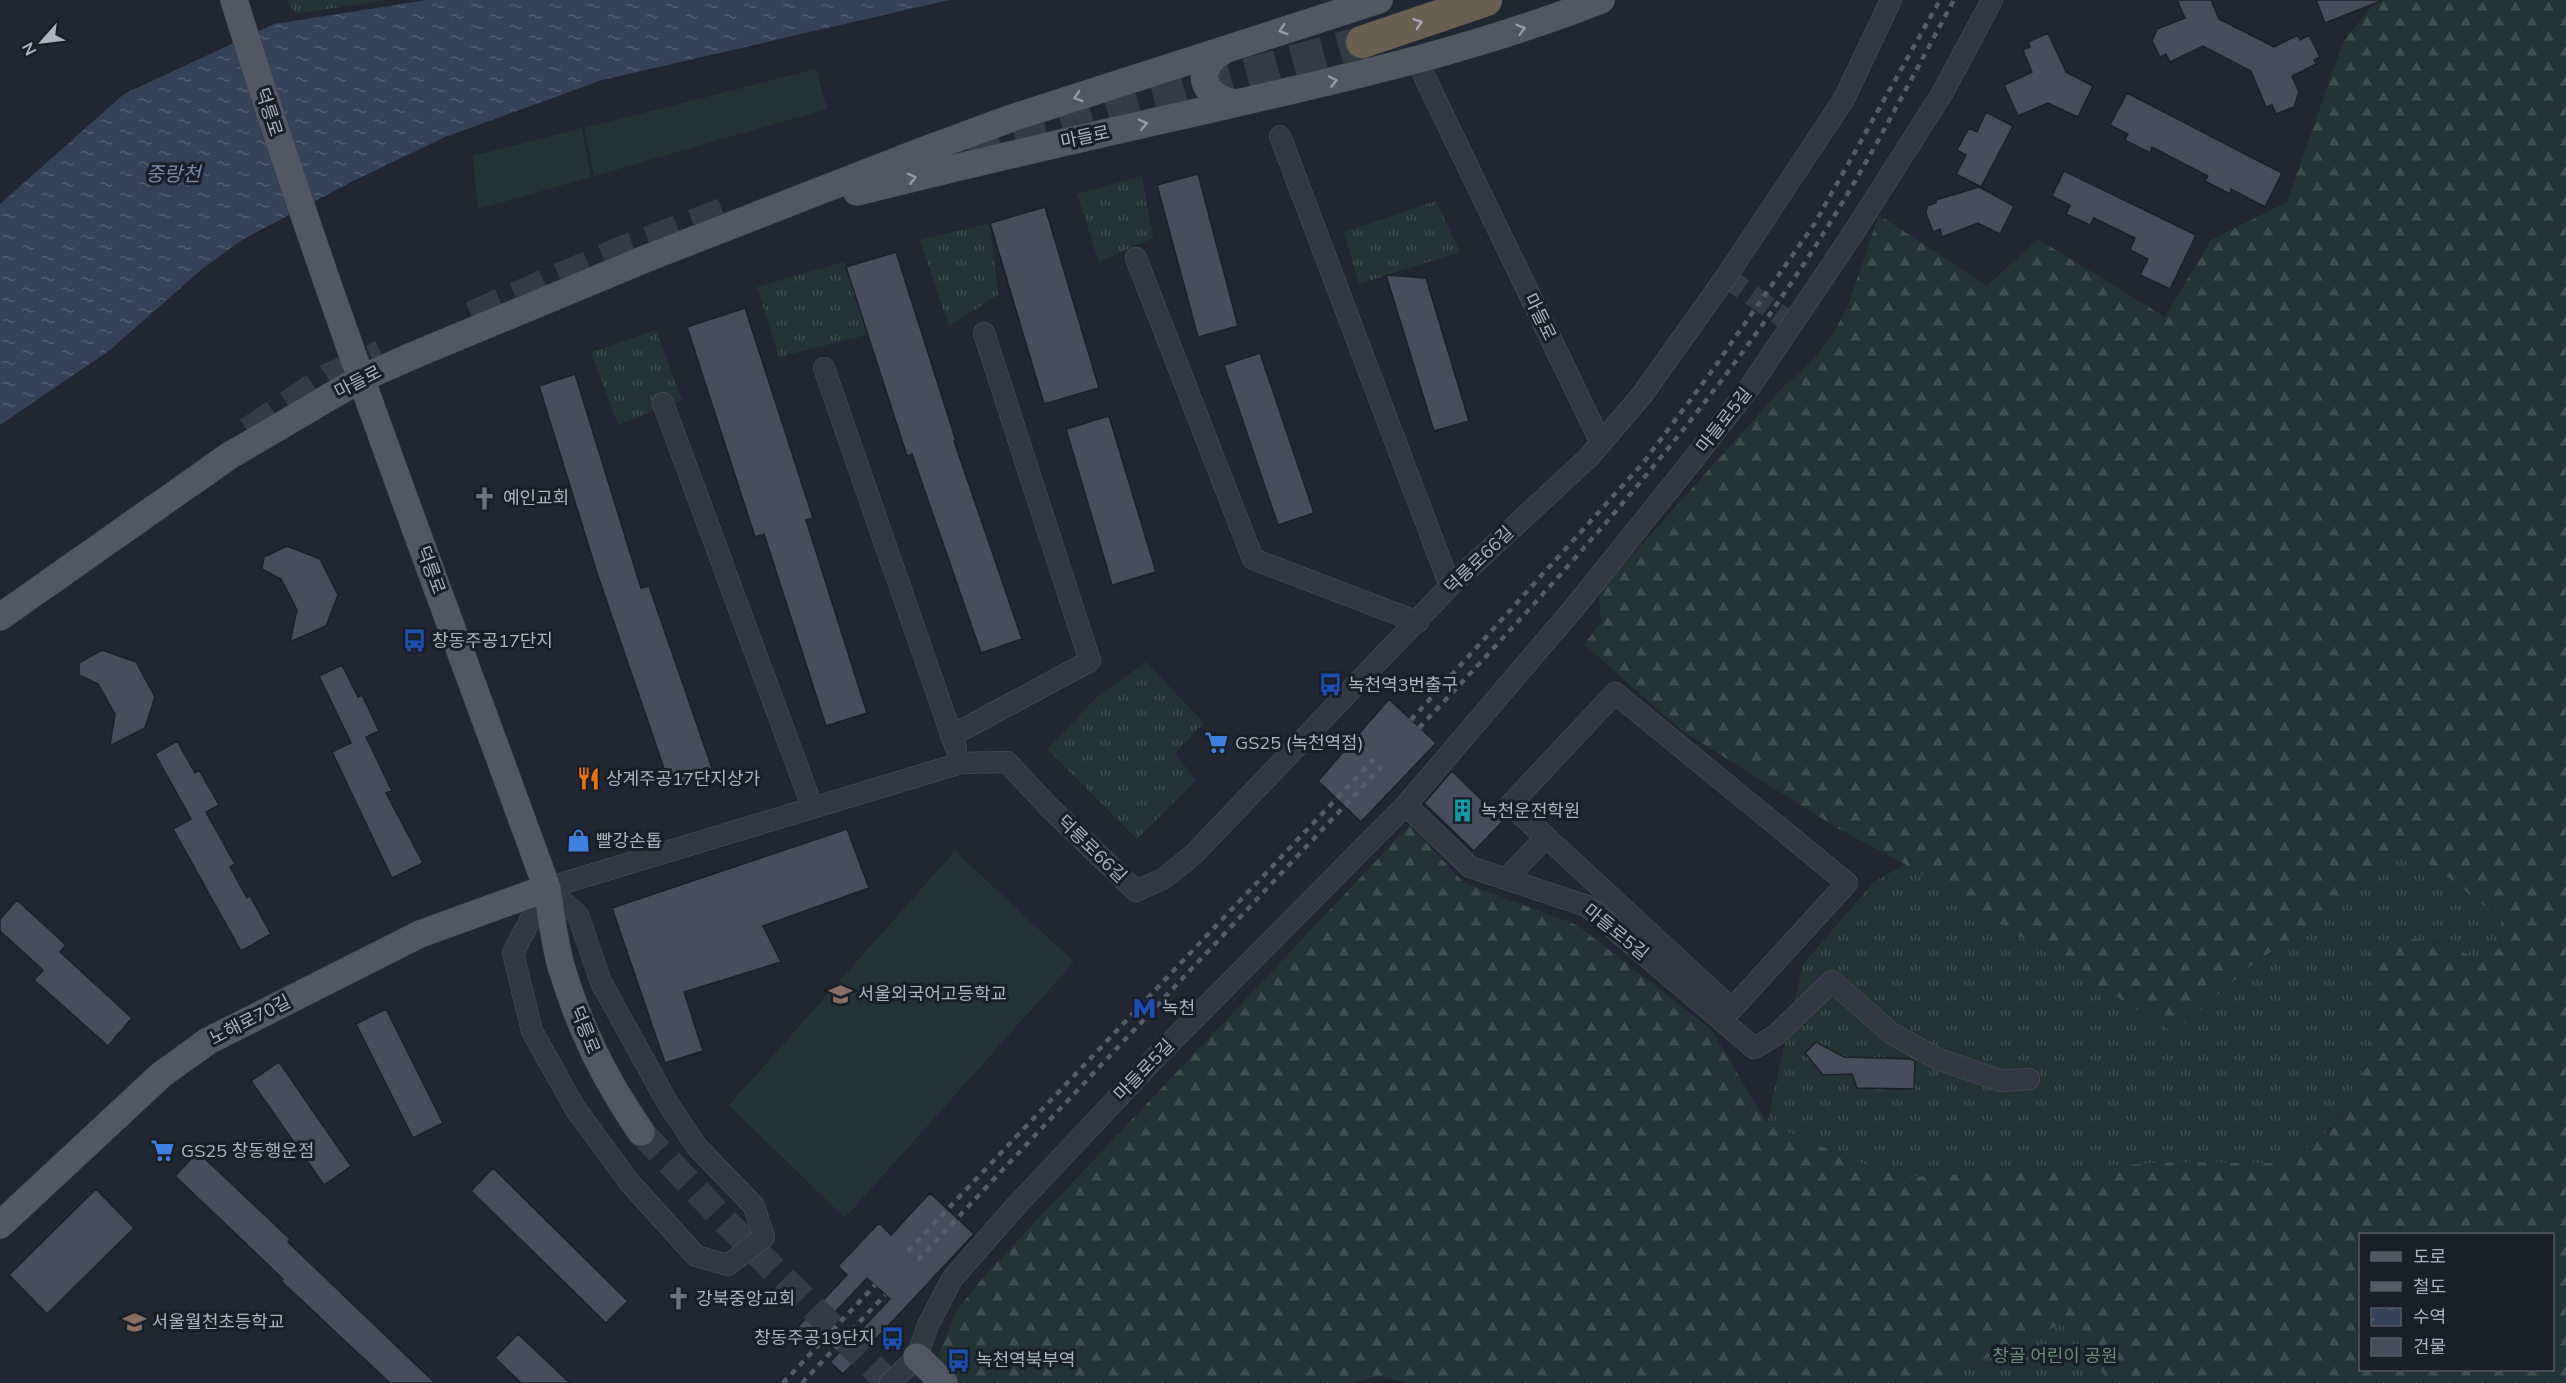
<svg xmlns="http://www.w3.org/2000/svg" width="2566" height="1383" font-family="Mulish,'Noto Sans KR',sans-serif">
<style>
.grass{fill:url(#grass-tufts)}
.forest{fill:url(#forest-firs);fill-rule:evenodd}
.pitch{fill:#223435}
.water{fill:url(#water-ripples)}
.building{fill:#464e5d;stroke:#1a212a;stroke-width:1.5}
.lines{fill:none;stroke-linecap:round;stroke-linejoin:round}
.minor-tunnel{stroke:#353c48;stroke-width:21;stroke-dasharray:21 10;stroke-linecap:butt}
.major-tunnel{stroke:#353c48;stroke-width:27;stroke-dasharray:27 14;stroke-linecap:butt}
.highway-tunnel{stroke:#353c48;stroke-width:32;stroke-dasharray:32 16;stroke-linecap:butt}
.minor-casing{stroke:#4d545f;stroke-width:22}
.major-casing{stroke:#3c434e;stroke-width:28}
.highway-casing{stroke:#3d444e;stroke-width:33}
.minor{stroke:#333944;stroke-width:21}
.major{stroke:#515864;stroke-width:27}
.highway{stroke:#6a6050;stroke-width:32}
.rail{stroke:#555d6b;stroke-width:4.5;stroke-dasharray:6 6;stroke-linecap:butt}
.oneway{stroke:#a5acb6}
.oneway2{stroke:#959daa}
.labels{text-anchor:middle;stroke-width:6;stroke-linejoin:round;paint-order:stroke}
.street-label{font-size:18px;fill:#acb4c1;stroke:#181f28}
.poi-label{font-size:18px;fill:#acb4c1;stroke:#181f28;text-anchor:start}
.park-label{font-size:18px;fill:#669071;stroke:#181f28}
.water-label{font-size:20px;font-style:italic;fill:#768aa9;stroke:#181f28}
</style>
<defs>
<pattern id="grass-tufts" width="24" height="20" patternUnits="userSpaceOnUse" patternTransform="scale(1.5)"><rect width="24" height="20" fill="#223435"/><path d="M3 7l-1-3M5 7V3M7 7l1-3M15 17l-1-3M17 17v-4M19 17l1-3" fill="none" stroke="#3f4f50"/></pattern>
<pattern id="forest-firs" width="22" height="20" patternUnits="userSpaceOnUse" patternTransform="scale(1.5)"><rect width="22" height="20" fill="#223435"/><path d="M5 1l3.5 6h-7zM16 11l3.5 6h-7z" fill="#3f4f50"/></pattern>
<pattern id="water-ripples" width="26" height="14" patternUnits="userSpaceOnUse" patternTransform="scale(1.5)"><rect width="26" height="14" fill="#34435a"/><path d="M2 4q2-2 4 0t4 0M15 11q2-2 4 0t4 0" fill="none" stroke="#4f5c70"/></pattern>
</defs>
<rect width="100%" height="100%" fill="#202733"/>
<path class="grass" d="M286,0H386L296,14Z
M1142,176L1153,238L1099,262L1077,194Z
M1436,201L1460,252L1359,284L1344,232Z
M990,223L998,295L949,326L920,240Z
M844,262L870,334L779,357L757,287Z
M656,330L682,400L618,425L591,352Z
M1146,662L1204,723L1175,753L1196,781L1137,839L1047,749L1097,697Z
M2393,847L2435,867L2501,919L2502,947L2479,959L2433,941L2369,957L2373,1018L2360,1086L2337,1123L2307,1148L2274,1163L2176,1162L1908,1177L1860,1163L1767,1123L1803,964L1873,883L1905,864L2174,1033L2255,962L2324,918Z
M2063,1323L2110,1383H1943L1965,1368Z"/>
<path class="forest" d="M2377,0H2566V1383H2110L2063,1323L1965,1368L1943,1383H1407L1378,1376L1351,1383H960L937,1359L956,1311L987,1273L1410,825L1464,883L1577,925L1711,1029L1767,1123L1860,1163L1908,1177L2176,1162L2274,1163L2307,1148L2337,1124L2360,1086L2373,1018L2369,956L2375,947C2406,927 2449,947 2479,959L2502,947L2501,919L2435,867L2393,847L2324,918L2255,962L2174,1033L1905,864L1837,828L1681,730L1584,644L1601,623L1599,592L1784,386L1811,362L1834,332L1847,308L1879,215L1987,286L2038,239L2165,317L2211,240L2287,202L2343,42ZM2360,1234H2552V1370H2360Z"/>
<path class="pitch" d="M816,69L827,109L594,176L584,128Z
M582,128L591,177L478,209L473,156Z
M955,851L1074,962L845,1218L729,1105Z"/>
<path class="water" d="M427,0H949L602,80L445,137L353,181L242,240L202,269L110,350L0,425V204L124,94L274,24Z"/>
<path class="building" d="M2177,0H2211L2219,19L2274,47L2298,35L2300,40L2309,35L2320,57L2314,60L2316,64L2292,76L2299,92L2294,107L2276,114L2272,105L2266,107L2251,71L2203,46L2170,62L2166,54L2160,57L2152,41L2157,29L2185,18Z
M2316,0H2381V1L2325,23Z
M2048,33L2066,72L2093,86L2078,117L2048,103L2018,116L2004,85L2032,72L2023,50L2030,47L2028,42Z
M2127,93L2282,173L2265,207L2231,189L2230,194L2205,181L2208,176L2152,147L2150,153L2125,140L2128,134L2110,125Z
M1986,112L2013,126L1981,187L1956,174L1966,155L1957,150L1969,128L1977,132Z
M2064,171L2196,235L2170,289L2140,275L2148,259L2130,250L2135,238L2094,218L2090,225L2066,214L2070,205L2052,196Z
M1198,174L1238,326L1198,337L1157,185Z
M1979,187L2014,206L2000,234L1978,223L1942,237L1940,229L1933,232L1926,213L1927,206L1936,203V200Z
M1045,207L1099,388L1044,404L990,223Z
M896,252L956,441H954L1022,639L981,653L912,454L907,456L846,267Z
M1386,275L1426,278L1469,421L1434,431Z
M745,308L813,518L806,520L867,713L826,726L764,534L755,537L687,327Z
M1260,353L1314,513L1278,525L1224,365Z
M575,374L641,588L649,586L713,771L670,786L597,573L539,386Z
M1109,416L1156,572L1112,585L1066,429Z
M287,546L320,559L338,595L326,626L290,642L297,610L281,579L262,569L264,557Z
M102,650L136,662L155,697L145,728L110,746L115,714L98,684L79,675V663Z
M342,665L358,697L362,695L379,731L366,737L392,791L386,793L423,863L392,878L332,752L351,743L319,676Z
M1389,699L1436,743L1361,822L1318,781Z
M177,741L195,773L199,770L219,805L206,812L235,864L230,867L247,898L250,896L271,934L241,951L173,829L191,819L155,754Z
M1452,771L1503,821L1474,851L1424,803Z
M847,829L869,888L763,926L781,962L684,992L703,1051L665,1063L612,908Z
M17,900L66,945L60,952L132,1018L108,1046L34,980L43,970L0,931V919Z
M386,1009L443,1123L413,1138L356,1024Z
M1816,1042L1844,1057L1911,1059L1915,1061L1914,1089L1857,1088L1852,1074L1823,1075L1805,1053Z
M279,1062L351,1166L324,1185L251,1081Z
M198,1152L290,1239L288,1242L435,1383H390L281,1281L283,1279L175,1176Z
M493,1168L628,1301L606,1323L471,1191Z
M96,1189L134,1228L47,1314L9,1275Z
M930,1193L974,1234L843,1374L830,1362L890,1299L867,1278L808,1341L795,1330L847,1275L838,1266L879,1223L891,1235Z
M518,1334L570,1383H521L495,1358Z"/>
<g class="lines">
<path class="minor-tunnel" d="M1726,277L1791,323"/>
<path class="major-tunnel" d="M641,1132L727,1223L889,1383"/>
<path class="highway-tunnel" d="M922,161L1104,114L1362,42
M472,317L627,250L731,211
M249,433L329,379L382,356"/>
<defs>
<path id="minor" d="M1417,61L1601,443
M1280,136L1450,586
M1136,258L1253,559L1418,622
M824,368L956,748
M663,403L812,806
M951,736L1090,661L984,333
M1406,805L1470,867L1587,906L1754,1048L1776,1035L1832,981L1891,1033L1938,1059L2002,1081L2029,1079
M1506,879L1546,837L1510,805L1615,693L1847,883L1732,1009L1546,837
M547,888L948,767L961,763L1007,762L1049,807L1136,891L1163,879L1193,855L1450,586L1589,457L1642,395L1726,277L1844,99L1891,0
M547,888L578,915L601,982L667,1102L697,1147L754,1206L764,1237L728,1265L696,1256L629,1182L575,1108L532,1031L513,953Z
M890,1383L917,1357L928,1325L952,1279L1015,1207L1158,1055L1406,805L1574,608L1692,461L1750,387L1854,232L1943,92L1992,0"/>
<path id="major" d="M234,0C327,300 440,593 547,888C551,913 554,941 561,966C580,1029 604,1078 641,1132
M1226,49C1193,67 1199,97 1236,103
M857,192C977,162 1099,134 1220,107C1350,77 1476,49 1601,0
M0,617L229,456L360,379L412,356L645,259L922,151L1012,118L1379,0
M0,1225L161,1075L208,1041L420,934L547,888
M917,1357L944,1383"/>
<path id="highway" d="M1362,42L1486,0"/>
</defs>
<use href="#minor" class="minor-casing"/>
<use href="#major" class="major-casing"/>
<use href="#highway" class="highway-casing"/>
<use href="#minor" class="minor"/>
<use href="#major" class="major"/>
<use href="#highway" class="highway"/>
<path class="rail" d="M1411,720L1643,463L1709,375L1815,223L1940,0
M1419,728C1566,572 1711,413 1825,231C1872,156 1912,77 1954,0
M908,1251L1374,759
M918,1260L1382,766
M783,1383L875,1285
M802,1383L885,1295"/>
</g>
<defs><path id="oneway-chevron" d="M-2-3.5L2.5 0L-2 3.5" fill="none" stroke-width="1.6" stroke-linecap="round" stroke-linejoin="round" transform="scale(1.5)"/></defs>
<use class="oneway" href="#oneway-chevron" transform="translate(1418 23) rotate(-19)"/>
<g class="oneway2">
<use href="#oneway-chevron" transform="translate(1521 29) rotate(-17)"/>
<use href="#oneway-chevron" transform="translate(1283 30) rotate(163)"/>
<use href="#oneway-chevron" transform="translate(1333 81) rotate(-12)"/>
<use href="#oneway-chevron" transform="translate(1078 97) rotate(162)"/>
<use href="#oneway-chevron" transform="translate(1143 124) rotate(-13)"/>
<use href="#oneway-chevron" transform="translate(912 178) rotate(-14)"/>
</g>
<defs>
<symbol id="church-bare" viewBox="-9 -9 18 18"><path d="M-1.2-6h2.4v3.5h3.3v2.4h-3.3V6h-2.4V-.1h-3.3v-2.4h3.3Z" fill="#6b7280" stroke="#181f28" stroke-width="2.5" paint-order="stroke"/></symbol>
<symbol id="bus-bare" viewBox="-9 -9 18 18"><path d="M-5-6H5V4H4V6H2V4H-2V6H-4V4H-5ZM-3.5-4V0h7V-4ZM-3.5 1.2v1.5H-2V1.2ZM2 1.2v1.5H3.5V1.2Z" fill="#1a4fb4" stroke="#181f28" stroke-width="2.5" paint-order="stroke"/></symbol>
<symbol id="supermarket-bare" viewBox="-9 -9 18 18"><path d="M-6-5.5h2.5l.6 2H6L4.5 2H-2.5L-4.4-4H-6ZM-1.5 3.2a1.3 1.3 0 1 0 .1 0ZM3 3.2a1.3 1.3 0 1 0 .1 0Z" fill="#3f7fe0" stroke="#181f28" stroke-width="2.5" paint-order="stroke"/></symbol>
<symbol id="restaurant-bare" viewBox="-9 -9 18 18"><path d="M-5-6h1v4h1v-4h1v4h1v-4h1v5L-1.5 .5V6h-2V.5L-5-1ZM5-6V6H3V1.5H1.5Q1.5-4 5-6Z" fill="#e8710a" stroke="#181f28" stroke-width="2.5" paint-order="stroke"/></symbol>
<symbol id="building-bare" viewBox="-9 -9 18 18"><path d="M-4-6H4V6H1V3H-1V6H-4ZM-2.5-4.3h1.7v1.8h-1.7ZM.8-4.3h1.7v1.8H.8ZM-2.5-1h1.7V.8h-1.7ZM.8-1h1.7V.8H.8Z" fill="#0f9aa8" stroke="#181f28" stroke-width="2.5" paint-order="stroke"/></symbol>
<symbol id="shop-bare" viewBox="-9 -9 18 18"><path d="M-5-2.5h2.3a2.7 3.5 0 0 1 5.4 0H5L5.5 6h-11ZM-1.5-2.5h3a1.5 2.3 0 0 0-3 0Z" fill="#3f7fe0" stroke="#181f28" stroke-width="2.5" paint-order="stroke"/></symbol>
<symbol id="school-bare" viewBox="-9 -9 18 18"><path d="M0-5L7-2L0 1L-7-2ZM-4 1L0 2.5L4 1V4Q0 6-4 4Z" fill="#8d6e63" stroke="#181f28" stroke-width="2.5" paint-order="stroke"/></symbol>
<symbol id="metro-bare" viewBox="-9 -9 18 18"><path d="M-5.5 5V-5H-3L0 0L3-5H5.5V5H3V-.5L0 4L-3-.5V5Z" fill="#1a4fb4" stroke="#181f28" stroke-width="2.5" paint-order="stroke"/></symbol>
</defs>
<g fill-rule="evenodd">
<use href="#church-bare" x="468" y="482" width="33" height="33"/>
<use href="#bus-bare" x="398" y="624" width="33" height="33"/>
<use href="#bus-bare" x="1314" y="668" width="33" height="33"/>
<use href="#supermarket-bare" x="1200" y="726" width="33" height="33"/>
<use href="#restaurant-bare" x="572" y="762" width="33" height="33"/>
<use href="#building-bare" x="1446" y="794" width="33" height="33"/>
<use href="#shop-bare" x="562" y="824" width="33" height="33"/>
<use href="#school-bare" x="824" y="978" width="33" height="33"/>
<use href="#metro-bare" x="1128" y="992" width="33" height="33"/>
<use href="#supermarket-bare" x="146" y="1134" width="33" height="33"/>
<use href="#church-bare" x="662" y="1282" width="33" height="33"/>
<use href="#school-bare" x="118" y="1306" width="33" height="33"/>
<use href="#bus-bare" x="876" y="1322" width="33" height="33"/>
<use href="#bus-bare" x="942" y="1344" width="33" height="33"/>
</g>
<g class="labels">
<g class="street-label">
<text transform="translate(269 112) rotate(72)" y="6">덕릉로</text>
<text transform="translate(1085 137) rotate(-12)" y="6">마들로</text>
<text transform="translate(1540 317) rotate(64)" y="6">마들로</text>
<text transform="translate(358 382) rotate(-27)" y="6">마들로</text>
<text transform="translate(1724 420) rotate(-52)" y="6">마들로5길</text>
<text transform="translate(1479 560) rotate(-44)" y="6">덕릉로66길</text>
<text transform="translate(431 570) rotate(70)" y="6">덕릉로</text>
<text transform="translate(1092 849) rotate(44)" y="6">덕릉로66길</text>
<text transform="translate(1616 932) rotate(39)" y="6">마들로5길</text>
<text transform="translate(250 1020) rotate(-27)" y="6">노해로70길</text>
<text transform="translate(585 1030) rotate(68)" y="6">덕릉로</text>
<text transform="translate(1144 1070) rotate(-46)" y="6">마들로5길</text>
</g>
<g class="poi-label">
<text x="503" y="504">예인교회</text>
<text x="432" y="647">창동주공17단지</text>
<text x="1348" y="691">녹천역3번출구</text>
<text x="1235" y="749">GS25 (녹천역점)</text>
<text x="606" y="785">상계주공17단지상가</text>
<text x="1481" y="817">녹천운전학원</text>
<text x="596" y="847">빨강손톱</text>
<text x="858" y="1000">서울외국어고등학교</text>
<text x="1162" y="1014">녹천</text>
<text x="181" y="1157">GS25 창동행운점</text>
<text x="696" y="1305">강북중앙교회</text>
<text x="152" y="1328">서울월천초등학교</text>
<text x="875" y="1344" text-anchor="end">창동주공19단지</text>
<text x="976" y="1366">녹천역북부역</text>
</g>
<g class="park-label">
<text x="2055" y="1362">창골 어린이 공원</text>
</g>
<g class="water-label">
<text x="173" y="181">중랑천</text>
</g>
</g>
<rect x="2359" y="1233" width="195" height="138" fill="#181f28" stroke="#535b65" stroke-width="1.5"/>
<rect x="2371" y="1252" width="30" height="9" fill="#515864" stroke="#535b65" stroke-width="1.5"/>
<text x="2413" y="1263" font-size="18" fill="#acb4c1">도로</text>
<rect x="2371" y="1282" width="30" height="9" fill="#555d6b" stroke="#535b65" stroke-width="1.5"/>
<text x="2413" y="1293" font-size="18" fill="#acb4c1">철도</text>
<rect x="2371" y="1308" width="30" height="18" fill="url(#water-ripples)" stroke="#535b65" stroke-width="1.5"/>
<text x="2413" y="1323" font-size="18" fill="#acb4c1">수역</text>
<rect x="2371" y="1338" width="30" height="18" fill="#464e5d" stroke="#535b65" stroke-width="1.5"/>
<text x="2413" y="1353" font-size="18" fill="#acb4c1">건물</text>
<g transform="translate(42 42) rotate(242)" stroke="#181f28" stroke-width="4.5" paint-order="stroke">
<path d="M0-4.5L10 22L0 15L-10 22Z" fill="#acb4c1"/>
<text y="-9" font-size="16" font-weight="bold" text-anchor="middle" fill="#acb4c1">N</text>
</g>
</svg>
